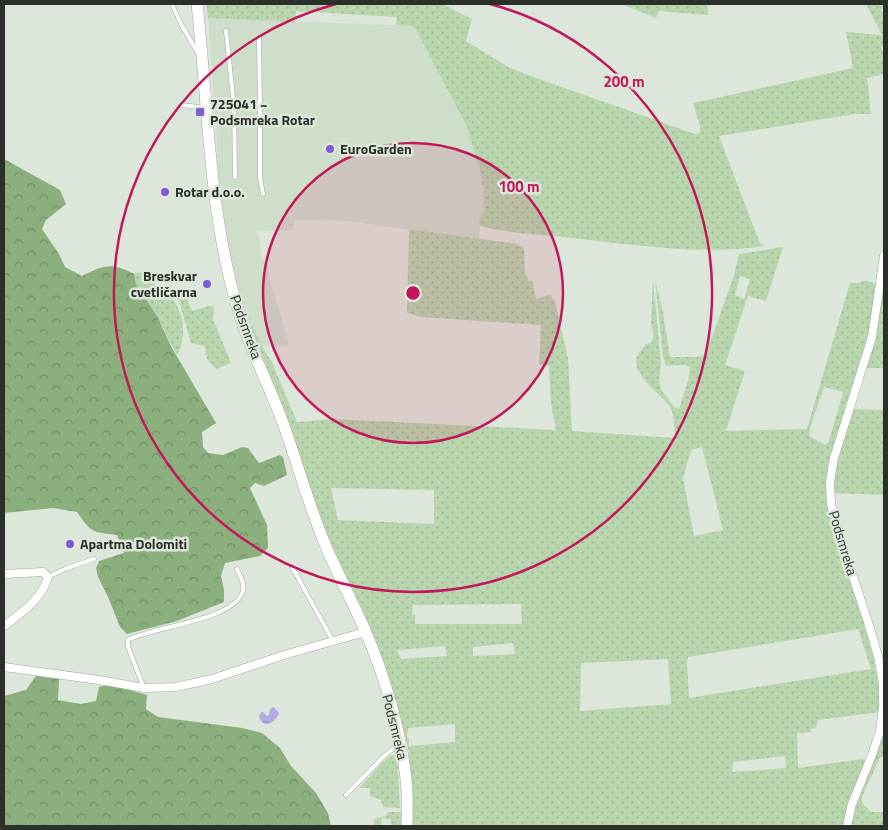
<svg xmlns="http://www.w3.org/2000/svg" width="888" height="830" font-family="'Titillium Web',sans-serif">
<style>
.built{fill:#cfddcb}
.grass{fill:url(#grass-dots);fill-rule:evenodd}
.forest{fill:url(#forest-crowns)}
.water{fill:url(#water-ripples)}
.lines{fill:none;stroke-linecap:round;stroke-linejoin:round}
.lane-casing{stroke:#a2aa9f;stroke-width:5}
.street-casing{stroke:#a2aa9f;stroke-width:9}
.secondary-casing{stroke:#a2aa9f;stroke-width:12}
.lane{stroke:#fff;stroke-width:4}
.street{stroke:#fff;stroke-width:8}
.secondary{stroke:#fff;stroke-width:11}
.ring{fill:none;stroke:#c2185b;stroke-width:2.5}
.poi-dot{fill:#7e5bd5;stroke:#dde6da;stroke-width:2}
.labels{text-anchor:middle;stroke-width:5;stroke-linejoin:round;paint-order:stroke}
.poi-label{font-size:14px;font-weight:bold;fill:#2c302b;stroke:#dde6da;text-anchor:start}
.street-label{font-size:14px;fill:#2c302b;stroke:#dde6da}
.centre{fill:#c2185b;stroke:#dde6da;stroke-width:2.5}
.ring-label{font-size:15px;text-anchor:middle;font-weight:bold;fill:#c2185b;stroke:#dde6da;stroke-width:5;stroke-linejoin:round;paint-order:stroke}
</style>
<defs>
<pattern id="grass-dots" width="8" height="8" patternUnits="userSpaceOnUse" patternTransform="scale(1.25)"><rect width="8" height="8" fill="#b8d5ae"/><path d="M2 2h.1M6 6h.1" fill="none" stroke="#9eb796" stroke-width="1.8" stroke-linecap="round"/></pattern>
<pattern id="forest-crowns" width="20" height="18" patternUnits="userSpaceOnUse" patternTransform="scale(1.25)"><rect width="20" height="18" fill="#8bb07d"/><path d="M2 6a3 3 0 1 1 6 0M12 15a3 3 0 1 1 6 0" fill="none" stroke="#729067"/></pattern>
<pattern id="water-ripples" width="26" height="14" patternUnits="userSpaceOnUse" patternTransform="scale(1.25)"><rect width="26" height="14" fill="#b4aae3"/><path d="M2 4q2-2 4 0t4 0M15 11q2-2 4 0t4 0" fill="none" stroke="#938bb8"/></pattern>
</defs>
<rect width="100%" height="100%" fill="#dde6da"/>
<path class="built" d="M208,18L414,26L467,127L479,167L484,194V212L480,221L479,239L347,221L320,220H295L293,230L257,231L260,238L261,253L267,265L269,277L289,344L287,346H257L231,280L218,206L217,141Z"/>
<path class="grass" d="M206,4H442L472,19L466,41L510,68L542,80L695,134L700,133V126L693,103L853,68L846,32L882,35L866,4H884V9H881L884,17V45L881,47L884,54V74L867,78L871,114H854L719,136L759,241L764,246C701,256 627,244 563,237C536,234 506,233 480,226L479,221L484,212V194L479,167L467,127L414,26L396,25L397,17L296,11L295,22L208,18Z
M621,4H707L708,15L659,11L656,18Z
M409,229L517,244L524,248L525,274L529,281L532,280L536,299L550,295L555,302L568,358L572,431L676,438C674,431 674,414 671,408C661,394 631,375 637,357C639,352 643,348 646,344L652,343C654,336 654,332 651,325L653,280L661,362L659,381L662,391L675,408L679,409L688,381L690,368L686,365L666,366L663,356L655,280L663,313L670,357H698L706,354L734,275L739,254L783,247L766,301L748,296L725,365L745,371L726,431L807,429L850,283H860L863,281C870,281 874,282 877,288L870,330L828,464C824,491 830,513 837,539C852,597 880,651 880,712L818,720L816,728L811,729V732L797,733L798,768L862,759L865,760L844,826H413L409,753L402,725L384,668L364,613L324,530L289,422L250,326L252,325C255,333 266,355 271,360L297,422L334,419L556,430L551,404L549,366L539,364L541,325L421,317L407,313ZM740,276L750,279L744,299L735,295ZM824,387L843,392L829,441L825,445L809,436L811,425ZM702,447L723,530L694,536L683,478L691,450ZM331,488L434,490V524L338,520ZM521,604L522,624H415V615L412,614L413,605ZM858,629L871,669L689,698L687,663L688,657ZM513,643L515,654L473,656V647ZM445,646L447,656L401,659L397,650ZM668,659L671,704L580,711L581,663ZM455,724V742L409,746V739L407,738L408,728ZM785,756L786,768L732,772L733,762Z
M140,272C150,282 164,290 173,300C185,314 186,340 177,355L157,316L136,284L134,274Z
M884,274V368H867L877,325Z
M186,296L192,311L208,306H214L213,319L231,363L216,369L207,359L205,346L191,343L178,297Z
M853,409L884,410V495L832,493L834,466Z
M884,715V757H880L862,797V803L871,812H884V826H849L853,809Z
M392,755L397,756L400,808L383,807L381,800L370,796V788H359L382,763Z
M388,812H401V826H391V819L382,818L381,826H374V819L386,816Z"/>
<path class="forest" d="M4,159L60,190L66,204L46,220L42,229L59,254L65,267L82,276C104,265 111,262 134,274L136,284L157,316L172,348L216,423L202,432L203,447L208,453L223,455L242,447L248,448L259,463L280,455L283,457L287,475L264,486L255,483L250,488L267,525L268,548L260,556L225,563L221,576L224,590V602L177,621L127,634L120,627L108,597L98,577L96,568L99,561L124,553L117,535C91,532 92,533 77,512L53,508L4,513Z
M36,676L59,679L58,700L81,704L96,701L99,687L109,684L147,695L146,709L158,717L242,728L262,733L280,748L291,766L316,793L328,813L331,826H4V696L26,690Z"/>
<path class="water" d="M274,707L279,713C276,723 262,730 259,716L261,712H263L267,716L269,715L270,709Z"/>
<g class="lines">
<defs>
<path id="lane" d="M172,4L181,24L198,53
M226,31L234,106L235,177
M259,38L260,105
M181,105L207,108L260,105V178L263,194
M292,567L333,641
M48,577L67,568L94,559
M144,688L128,647V640C153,626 234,621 243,591C245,584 240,576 237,569
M346,795L384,756L399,744"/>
<path id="street" d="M4,574L43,572L48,577C43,598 20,614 4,626
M4,667L99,680L144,688L176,687L212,679L284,655L365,632
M847,826L852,804L872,755L880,731L883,706V683L878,656L868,622L837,528L831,504L830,482L834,458L872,337L884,256"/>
<path id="secondary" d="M197,4C209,110 208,220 242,322C254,358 272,391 284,426C298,465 309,506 325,544C337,573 352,601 365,630C385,677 400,729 406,779C408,794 407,811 407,826"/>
</defs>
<use href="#lane" class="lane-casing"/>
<use href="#street" class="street-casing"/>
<use href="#secondary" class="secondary-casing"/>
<use href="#lane" class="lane"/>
<use href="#street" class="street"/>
<use href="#secondary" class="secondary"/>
</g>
<circle cx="413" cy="293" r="150" fill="#c2185b" fill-opacity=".12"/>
<g class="ring">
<circle cx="413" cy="293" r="150"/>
<path d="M490 4A299 299 0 1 1 336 4"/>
</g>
<g class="poi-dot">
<rect x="195" y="107" width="10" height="10" rx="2.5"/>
<circle cx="330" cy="149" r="5"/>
<circle cx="165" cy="192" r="5"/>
<circle cx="207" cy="284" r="5"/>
<circle cx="70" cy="544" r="5"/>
</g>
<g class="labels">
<g class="poi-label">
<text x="210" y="109">725041 ~<tspan x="210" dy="16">Podsmreka Rotar</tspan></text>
<text x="340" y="154">EuroGarden</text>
<text x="175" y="197">Rotar d.o.o.</text>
<text x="197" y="281" text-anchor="end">Breskvar<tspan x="197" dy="16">cvetličarna</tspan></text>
<text x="80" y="549">Apartma Dolomiti</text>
</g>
<g class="street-label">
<text transform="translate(246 327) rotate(70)" y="5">Podsmreka</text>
<text transform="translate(843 543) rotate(73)" y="5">Podsmreka</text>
<text transform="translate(395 727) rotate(76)" y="5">Podsmreka</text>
</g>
</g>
<circle cx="413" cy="293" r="8" class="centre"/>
<g class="ring-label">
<text x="624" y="87">200 m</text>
<text x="519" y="192">100 m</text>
</g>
<rect width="888" height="830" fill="none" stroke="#2c302b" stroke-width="10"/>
</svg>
